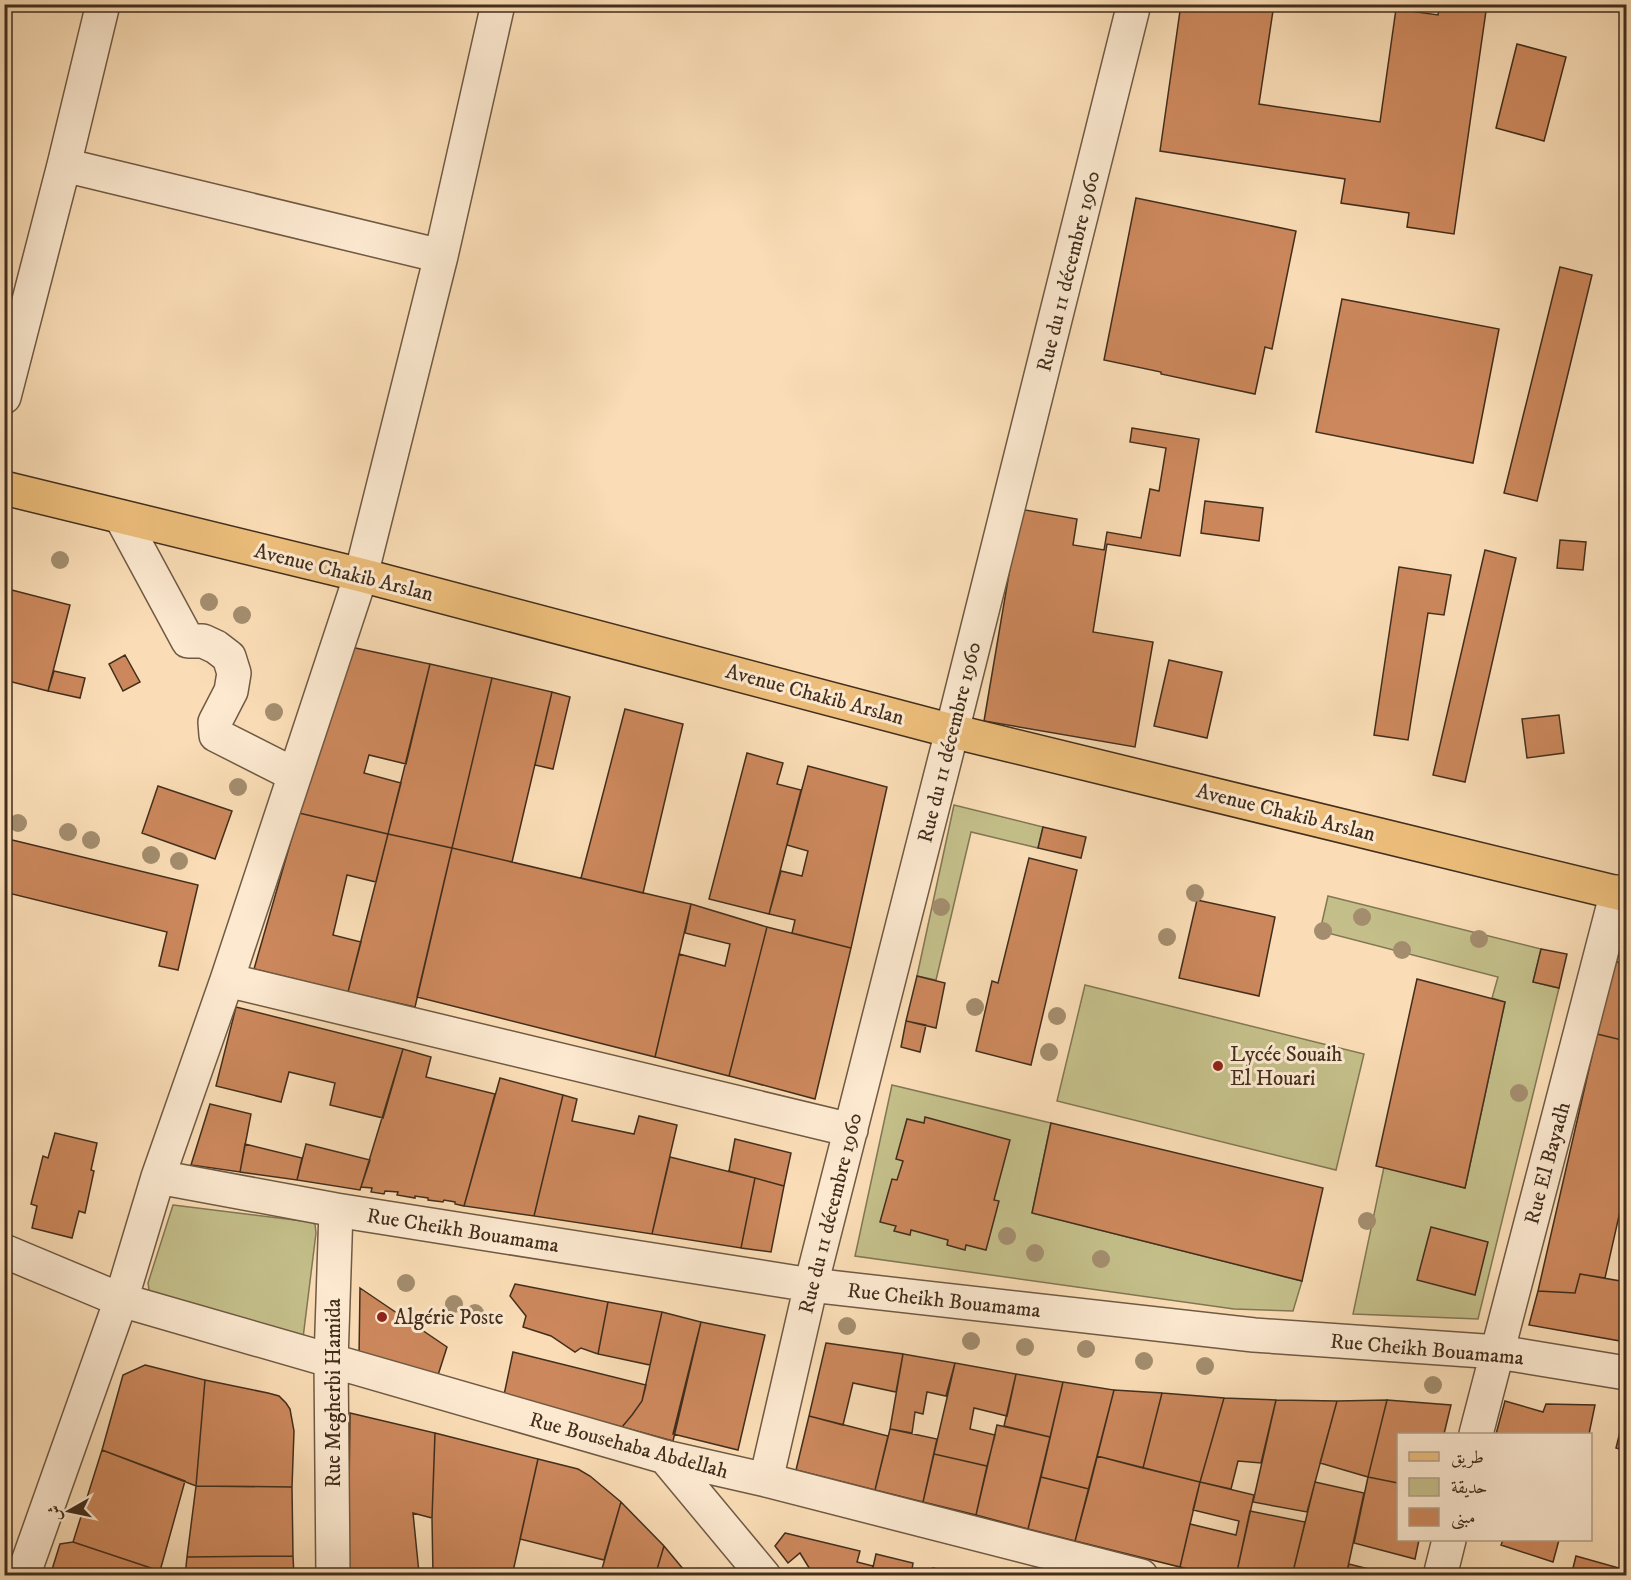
<svg xmlns="http://www.w3.org/2000/svg" width="1631" height="1580" font-family="'IM FELL DW Pica',Amiri,serif">
<style>
.green{fill:#c4bf8a;stroke:#837654;stroke-width:1.5}
.building{fill:#cc885c;stroke:#422e1d;stroke-width:1.5}
.lines{fill:none;stroke-linecap:round;stroke-linejoin:round}
.minor-casing{stroke:#705a43;stroke-width:36}
.major-casing{stroke:#422e1d;stroke-width:36}
.minor{stroke:#fce9d0;stroke-width:33}
.major{stroke:#edbe7b;stroke-width:33}
.tree{fill:#a38d6e}
.poi-dot{fill:#8f2418;stroke:#fce9d0;stroke-width:2}
.labels{text-anchor:middle;stroke-width:6;stroke-linejoin:round;paint-order:stroke}
.street-label{font-size:21px;fill:#422e1d;stroke:#fce9d0}
.poi-label{font-size:21px;fill:#422e1d;stroke:#fce9d0;text-anchor:start}
</style>
<rect width="100%" height="100%" fill="#faddb6"/>
<filter id="stains"><feTurbulence type="fractalNoise" baseFrequency=".00333" numOctaves="4"/><feColorMatrix values="0 0 0 0 .2 0 0 0 0 .09 0 0 0 0 .02 0 0 0 .5 -.17"/></filter>
<radialGradient id="worn" r=".72"><stop offset=".6" stop-color="#630" stop-opacity="0"/><stop offset="1" stop-color="#630" stop-opacity=".3"/></radialGradient>
<path class="green" d="M954,805L1043,827L1038,848L971,832L936,980L917,976Z
M1328,896L1541,949L1533,982L1559,988L1478,1319L1353,1314L1384,1167L1465,1188L1505,1002L1492,998L1498,977L1320,931Z
M1085,985L1364,1054L1336,1170L1057,1101Z
M892,1085L1051,1123L1032,1213L1302,1281L1293,1311L1234,1309L855,1256Z
M173,1205L311,1222L315,1224L316,1233L303,1338L151,1295L149,1290L148,1283Z"/>
<path class="building" d="M1181,4H1274L1259,104L1380,122L1396,9L1438,15L1440,4H1487L1454,234L1407,227L1409,213L1341,203L1345,179L1160,151Z
M1517,44L1566,57L1544,141L1496,128Z
M1136,198L1296,231L1272,349L1265,347L1255,394L1161,374V372L1104,360Z
M1560,267L1592,275L1537,501L1504,493Z
M1342,299L1499,329L1473,463L1316,432Z
M1132,428L1199,439L1180,556L1107,544L1093,632L1153,642L1135,747L984,721L1020,509L1077,519L1073,545L1104,550L1107,532L1141,538L1150,489L1159,491L1166,448L1130,442Z
M1205,501L1263,508L1259,541L1201,533Z
M1560,540L1586,542L1583,570L1557,568Z
M1485,550L1516,558L1465,782L1433,775Z
M1399,567L1451,575L1444,615L1428,613L1408,740L1374,735Z
M4,588L70,605L48,691L4,680Z
M351,647L430,664L406,764L369,755L364,773L401,783L388,834L299,813Z
M125,655L140,682L123,691L109,664Z
M1169,660L1222,672L1207,738L1154,726Z
M430,664L492,678L452,848L388,834Z
M54,671L85,678L80,698L48,691Z
M492,678L552,692L512,862L452,848Z
M552,692L570,697L553,769L535,765Z
M625,709L683,724L643,893L581,878Z
M1559,715L1564,753L1527,758L1522,719Z
M747,753L783,763L777,784L801,790L769,914L709,899Z
M808,766L887,787L851,948L792,933L795,920L769,914L781,871L802,876L808,851L787,845Z
M158,786L232,811L215,859L142,833Z
M299,813L388,834L376,882L347,875L333,935L361,942L348,992L254,969Z
M1043,827L1086,837L1081,858L1038,848Z
M388,834L452,848L415,1007L348,992Z
M4,838L198,885L178,970L159,966L167,932L4,892Z
M452,848L691,904L655,1057L417,997Z
M1029,858L1077,870L1031,1065L976,1051L992,981L998,983Z
M1197,900L1275,917L1259,996L1179,978Z
M691,904L767,927L729,1076L655,1057L679,954L725,966L730,944L685,933Z
M767,927L851,948L815,1099L729,1076Z
M1541,949L1567,954L1559,988L1533,982Z
M1613,961L1626,964V1041L1597,1034Z
M917,976L945,983L936,1028L906,1021Z
M1417,979L1505,1002L1465,1188L1376,1166Z
M236,1007L403,1049L383,1118L330,1105L335,1083L289,1072L281,1102L216,1086Z
M906,1021L926,1025L920,1052L901,1047Z
M1597,1034L1626,1041V1185L1605,1278L1580,1274L1575,1293L1538,1291Z
M403,1049L431,1057L426,1077L495,1094L464,1206L455,1204V1202L444,1200L443,1202L428,1200V1198L415,1196V1198L397,1195L398,1192L385,1191L384,1194L371,1192L372,1188L361,1187Z
M500,1078L563,1095L534,1216L464,1206Z
M563,1095L577,1099L572,1121L634,1134L639,1116L677,1125L652,1234L534,1216Z
M210,1104L251,1114L240,1172L191,1165Z
M925,1117L1010,1140L994,1200L999,1201L986,1250L966,1245L965,1250L947,1245L948,1240L911,1230L910,1235L894,1231L896,1226L880,1222L892,1179L897,1180L903,1161L896,1159L907,1119L924,1123Z
M1051,1123L1323,1188L1302,1281L1032,1213Z
M55,1133L97,1143L91,1170L94,1171L85,1213L79,1211L72,1238L32,1228L37,1206L31,1204L43,1156L48,1158Z
M735,1139L791,1153L784,1186L729,1171Z
M245,1144L302,1158L297,1180L240,1172Z
M306,1144L370,1160L360,1190L297,1180Z
M670,1157L755,1178L741,1248L652,1234Z
M755,1178L784,1186L771,1252L741,1248Z
M1431,1227L1488,1242L1475,1295L1417,1280Z
M1580,1274L1626,1282V1342L1529,1325L1538,1291L1575,1293Z
M515,1284L608,1302L598,1354L581,1348L575,1352L551,1336L523,1327L526,1316L510,1296Z
M360,1288L447,1347L438,1375L359,1357Z
M608,1302L662,1312L650,1365L598,1354Z
M662,1312L701,1322L673,1441L622,1427L632,1415L642,1401Z
M701,1322L765,1335L738,1450L673,1434Z
M826,1343L903,1354L896,1392L853,1383L843,1425L809,1416Z
M513,1352L646,1385L642,1401L632,1415L622,1427L504,1395Z
M903,1354L955,1363L946,1396L927,1392L923,1414L915,1412L912,1433L890,1429Z
M955,1363L1016,1374L1007,1416L974,1408L970,1429L995,1435L987,1466L934,1454Z
M145,1365L205,1380L196,1486L102,1450L123,1375Z
M1016,1374L1063,1382L1050,1437L1004,1426Z
M205,1380L268,1393L279,1396L286,1403L290,1409L294,1431L292,1487L196,1486Z
M1063,1382L1114,1390L1089,1489L1041,1477Z
M1114,1390L1162,1393L1143,1468L1097,1456Z
M1162,1393L1224,1398L1200,1482L1143,1468Z
M1224,1398L1276,1400L1261,1463L1238,1461L1231,1489L1200,1482Z
M1276,1400L1337,1401L1307,1512L1253,1502Z
M1387,1400L1368,1477L1320,1463L1337,1401Z
M1387,1400L1451,1405L1444,1434H1398V1483L1368,1477Z
M1505,1401L1543,1412L1546,1404L1595,1405L1589,1434H1496Z
M350,1413L435,1433L432,1518L413,1513L419,1573L433,1574V1576H348Z
M809,1416L888,1436L875,1490L796,1470Z
M1623,1420H1626V1451L1616,1448Z
M997,1425L1050,1437L1028,1529L976,1515Z
M890,1429L937,1439L923,1502L875,1490Z
M435,1433L538,1459L512,1576H433L432,1518Z
M102,1450L185,1481L160,1571L73,1542Z
M934,1454L987,1466L976,1515L923,1502Z
M1097,1456L1200,1482L1180,1567L1075,1541Z
M538,1459L578,1469L590,1476L621,1502L604,1560L520,1539Z
M1041,1477L1089,1489L1075,1541L1028,1529Z
M1368,1477L1398,1483V1540H1419L1415,1559L1354,1543Z
M1200,1482L1254,1495L1236,1576H1214L1180,1567L1190,1524L1236,1535L1239,1521L1193,1510Z
M1315,1482L1364,1493L1346,1576H1292Z
M196,1486L292,1487L293,1556L187,1557Z
M621,1502L664,1546L655,1576H600Z
M1250,1511L1305,1522L1292,1576H1236Z
M785,1533L860,1551L857,1562L873,1566L871,1576H814L800,1553L788,1563L775,1546Z
M1503,1540H1559L1553,1562L1501,1545Z
M73,1542L160,1571L158,1576H50L60,1544Z
M664,1546L689,1576H655Z
M876,1554L913,1563L911,1576H871Z
M293,1556L294,1576H185L187,1557Z
M1576,1556L1626,1570V1576H1571Z
M1349,1564L1396,1576H1346Z
M933,1568L964,1576H932Z"/>
<g class="lines">
<defs>
<path id="minor" d="M64,165L441,256
M4,397L64,165L103,4
M121,517L188,641H203L216,647L229,657L234,673L231,691L215,722L216,735L295,775
M227,980L851,1130
M158,1177L336,1210L811,1285L1254,1335L1498,1352L1626,1373
M4,1251L121,1300L665,1457L766,1480L1141,1576
M1476,1434L1617,892
M665,1457L764,1576
M766,1480L811,1285L952,731L1134,4
M23,1576L121,1300L158,1177L227,980L361,575L441,256L498,4
M333,1576L331,1361L336,1210
M1440,1576L1449,1540"/>
<path id="major" d="M4,488L361,575L952,731L1626,895"/>
</defs>
<use href="#minor" class="minor-casing"/>
<use href="#major" class="major-casing"/>
<use href="#minor" class="minor"/>
<use href="#major" class="major"/>
</g>
<g class="tree">
<circle cx="60" cy="560" r="9"/>
<circle cx="209" cy="602" r="9"/>
<circle cx="242" cy="615" r="9"/>
<circle cx="274" cy="712" r="9"/>
<circle cx="238" cy="787" r="9"/>
<circle cx="18" cy="823" r="9"/>
<circle cx="68" cy="832" r="9"/>
<circle cx="91" cy="840" r="9"/>
<circle cx="151" cy="855" r="9"/>
<circle cx="179" cy="861" r="9"/>
<circle cx="1195" cy="893" r="9"/>
<circle cx="941" cy="907" r="9"/>
<circle cx="1362" cy="917" r="9"/>
<circle cx="1323" cy="931" r="9"/>
<circle cx="1167" cy="937" r="9"/>
<circle cx="1479" cy="939" r="9"/>
<circle cx="1402" cy="950" r="9"/>
<circle cx="975" cy="1007" r="9"/>
<circle cx="1057" cy="1016" r="9"/>
<circle cx="1049" cy="1052" r="9"/>
<circle cx="1519" cy="1093" r="9"/>
<circle cx="1367" cy="1221" r="9"/>
<circle cx="1007" cy="1236" r="9"/>
<circle cx="1035" cy="1253" r="9"/>
<circle cx="1101" cy="1259" r="9"/>
<circle cx="406" cy="1283" r="9"/>
<circle cx="454" cy="1304" r="9"/>
<circle cx="475" cy="1313" r="9"/>
<circle cx="847" cy="1326" r="9"/>
<circle cx="971" cy="1341" r="9"/>
<circle cx="1025" cy="1347" r="9"/>
<circle cx="1086" cy="1349" r="9"/>
<circle cx="1144" cy="1361" r="9"/>
<circle cx="1205" cy="1366" r="9"/>
<circle cx="1433" cy="1385" r="9"/>
</g>
<g class="poi-dot">
<circle cx="1218" cy="1066" r="6"/>
<circle cx="382" cy="1317" r="6"/>
</g>
<g class="labels">
<g class="street-label">
<text transform="translate(1068 271) rotate(-76)" y="7">Rue du 11 décembre 1960</text>
<text transform="translate(344 572) rotate(14)" y="7">Avenue Chakib Arslan</text>
<text transform="translate(815 694) rotate(15)" y="7">Avenue Chakib Arslan</text>
<text transform="translate(949 742) rotate(-76)" y="7">Rue du 11 décembre 1960</text>
<text transform="translate(1286 812) rotate(14)" y="7">Avenue Chakib Arslan</text>
<text transform="translate(1547 1163) rotate(-75)" y="7">Rue El Bayadh</text>
<text transform="translate(830 1213) rotate(-76)" y="7">Rue du 11 décembre 1960</text>
<text transform="translate(463 1230) rotate(9)" y="7">Rue Cheikh Bouamama</text>
<text transform="translate(944 1300) rotate(6)" y="7">Rue Cheikh Bouamama</text>
<text transform="translate(1427 1349) rotate(5)" y="7">Rue Cheikh Bouamama</text>
<text transform="translate(333 1393) rotate(-90)" y="7">Rue Megherbi Hamida</text>
<text transform="translate(629 1445) rotate(15)" y="7">Rue Bousehaba Abdellah</text>
</g>
<g class="poi-label">
<text x="1230" y="1061">Lycée Souaih<tspan x="1230" dy="24">El Houari</tspan></text>
<text x="394" y="1324">Algérie Poste</text>
</g>
</g>
<rect width="1631" height="1580" fill="none" stroke="#faddb6" stroke-width="24"/>
<rect x="6" y="6" width="1619" height="1568" fill="none" stroke="#422e1d" stroke-width="3"/>
<rect x="12" y="12" width="1607" height="1556" fill="none" stroke="#422e1d" stroke-width="1.5"/>
<rect x="1397" y="1433" width="195" height="108" fill="#fce9d0" stroke="#b29e88" stroke-width="1.5"/>
<rect x="1409" y="1452" width="30" height="9" fill="#edbe7b" stroke="#b29e88" stroke-width="1.5"/>
<text x="1451" y="1463" font-size="18" fill="#422e1d">طريق</text>
<rect x="1409" y="1478" width="30" height="18" fill="#c4bf8a" stroke="#b29e88" stroke-width="1.5"/>
<text x="1451" y="1493" font-size="18" fill="#422e1d">حديقة</text>
<rect x="1409" y="1508" width="30" height="18" fill="#cc885c" stroke="#b29e88" stroke-width="1.5"/>
<text x="1451" y="1523" font-size="18" fill="#422e1d">مبنى</text>
<g transform="translate(69 1511) rotate(261)" stroke="#fce9d0" stroke-width="4.5" paint-order="stroke">
<path d="M0-4.5L10 22L0 15L-10 22Z" fill="#422e1d"/>
<text y="-9" font-size="16" font-weight="bold" text-anchor="middle" fill="#422e1d">ش</text>
</g>
<rect width="100%" height="100%" filter="url(#stains)"/>
<rect width="100%" height="100%" fill="url(#worn)"/>
</svg>
